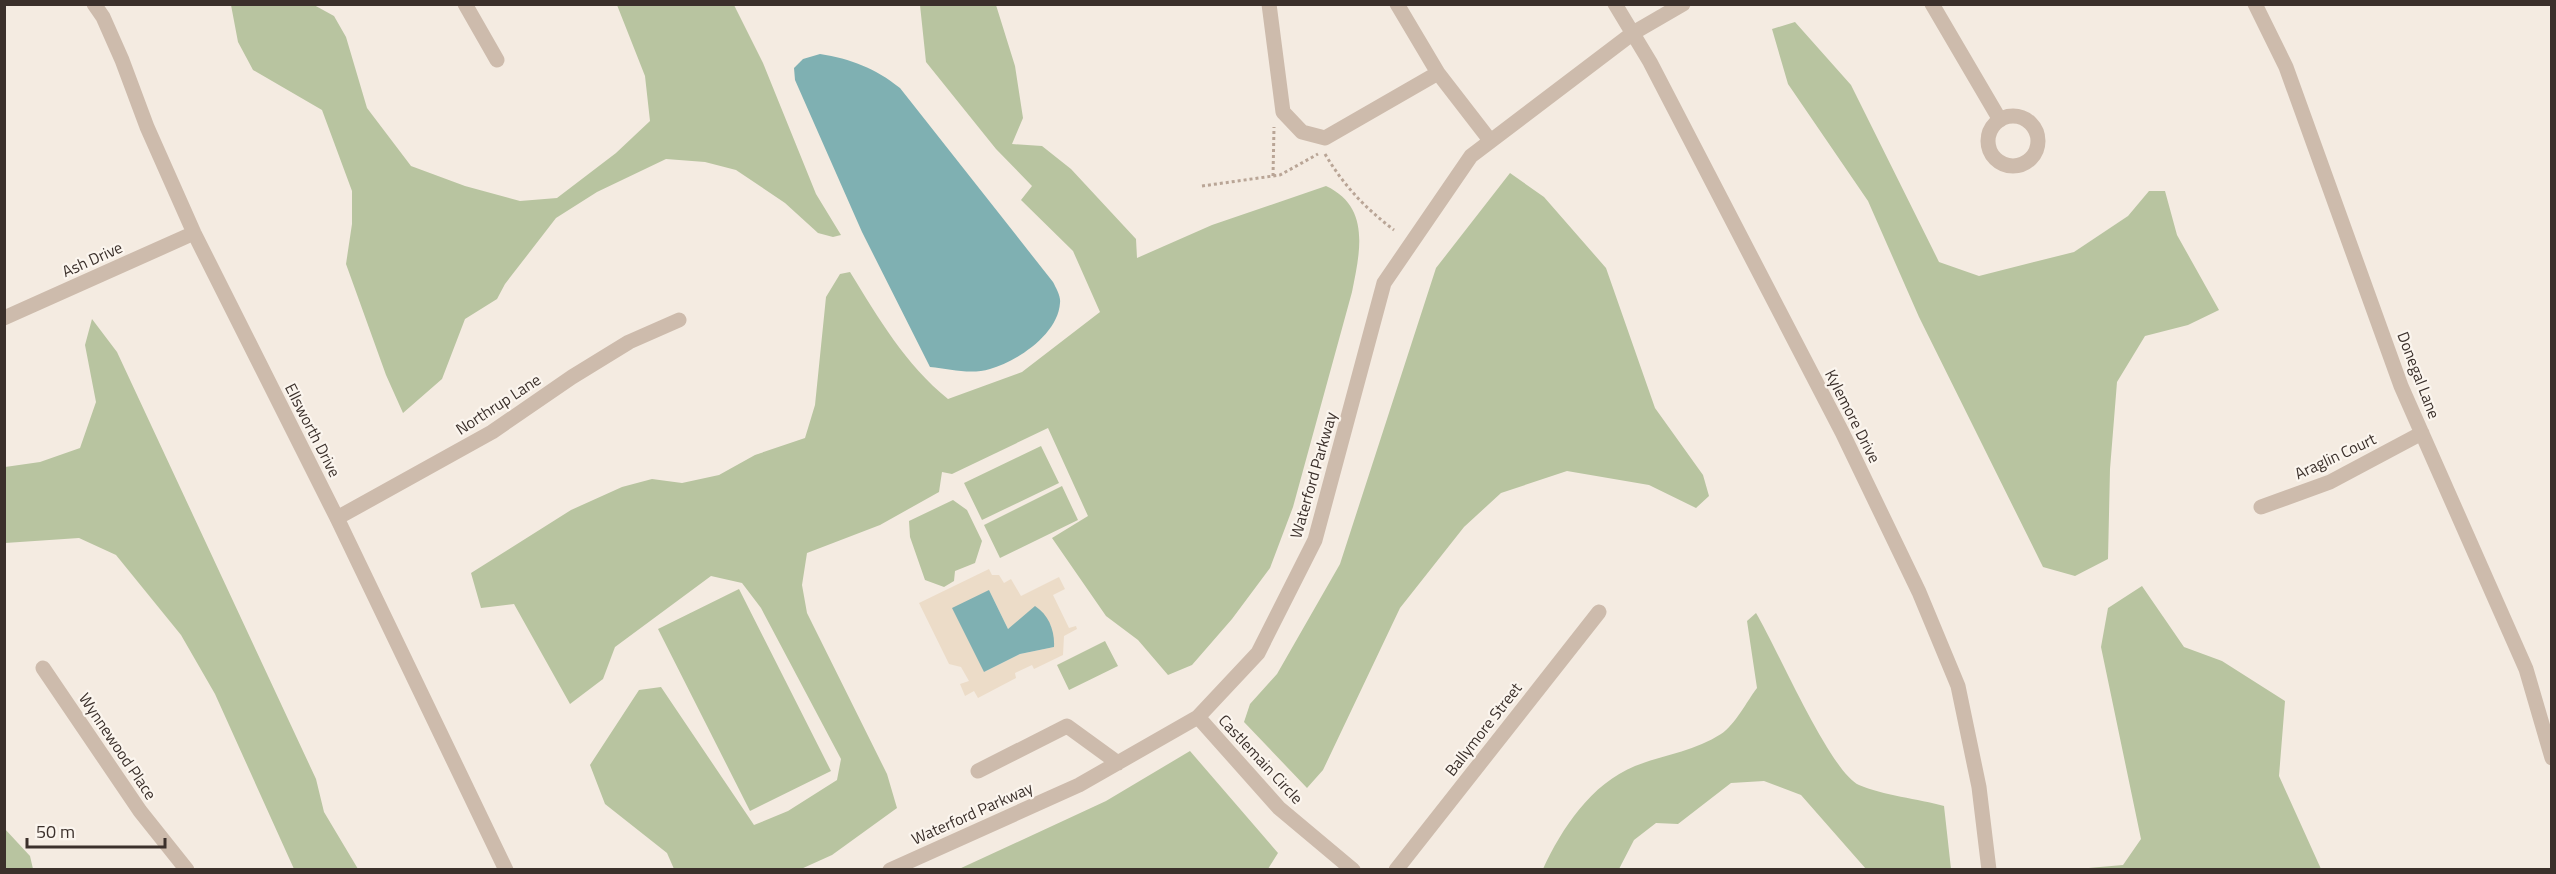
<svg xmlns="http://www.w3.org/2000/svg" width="2556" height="874" font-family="'Titillium Web',sans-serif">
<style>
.green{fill:#b8c4a0}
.plaza{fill:#ecdcc8;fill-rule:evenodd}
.water{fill:#7fb0b2}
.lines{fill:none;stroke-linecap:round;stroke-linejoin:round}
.path{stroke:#b9a596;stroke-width:3;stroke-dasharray:3 3;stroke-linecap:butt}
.minor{stroke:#cdbbac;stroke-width:15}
.labels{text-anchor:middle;stroke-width:4.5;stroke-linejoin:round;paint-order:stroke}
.street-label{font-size:16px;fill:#3b302b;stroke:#fbf5ee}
</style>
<rect width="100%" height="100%" fill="#f4ebe1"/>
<path class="green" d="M231,5H314L334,16L346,37L367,108L411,166L465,186L520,201L557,198L616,153L650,121L645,76L617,5H734L763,63L816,194L841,235L833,237L818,233L785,203L736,170L705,162L666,159L597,192L556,218L505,284L497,299L465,319L442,379L403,413L386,375L346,264L352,224V191L322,110L253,70L238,42Z
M920,5H996L1015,66L1023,118L1012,144L1042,146L1071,169L1136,239L1137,258L1212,225L1326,186C1371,207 1360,252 1352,292L1293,507L1270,568L1232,619L1192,665L1168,675L1138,640L1106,616L1052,538L1088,516L1048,428L952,474L942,472L939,492L880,525L807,553L802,585L807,613L887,774L897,808L832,855L801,869H674L667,853L605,804L590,765L639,690L661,687L754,825L788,811L837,780L841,759L761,608L742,583L711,576L615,647L603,679L570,704L514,604L481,608L471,573L571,510L622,487L652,479L682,483L719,475L755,455L805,438L815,405L826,297L840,274L850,272C879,319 905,364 948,399L1022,372L1100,312L1073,251L1021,200L1032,186L996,149L926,62Z
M1795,22L1851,85L1939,262L1979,276L2074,252L2128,216L2149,191H2165L2177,235L2219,310L2188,325L2145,336L2117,382L2110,469L2108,559L2075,576L2043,567L1919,317L1868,201L1788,84L1772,29Z
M1510,173L1544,197L1606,268L1655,408L1703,475L1709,496L1696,508L1649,485L1567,471L1501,493L1464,527L1400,608L1323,770L1307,788L1244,722L1250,704L1277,674L1340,564L1436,268Z
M92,319L117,352L316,779L324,812L358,869H294L215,694L181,635L116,555L79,538L5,543V467L40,462L80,448L96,402L85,345Z
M1041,446L1059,483L982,520L964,483Z
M1062,486L1078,520L1000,558L984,525Z
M953,500L967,510L982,541L975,563L955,571L954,581L944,587L925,580L910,537L909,521Z
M2142,586L2184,647L2222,661L2285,701L2279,776L2321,869H2077L2123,865L2141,839L2101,647L2108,608Z
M739,589L831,771L750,811L658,629Z
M1756,613C1776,646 1830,772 1859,785C1882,795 1919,799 1944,806L1951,869H1866L1801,795L1764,781L1731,783L1678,824L1656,823L1634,840L1619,869H1543C1562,828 1591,784 1635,766C1663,755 1695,751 1721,734C1735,725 1747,701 1757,688L1747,621Z
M1105,641L1118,666L1069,690L1057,665Z
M1190,751L1278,853L1268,869H959L1106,801Z
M4,828L30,856L33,869H5Z"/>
<path class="plaza" d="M989,569L992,575H999L1004,583L1011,579L1021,596L1059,577L1065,589L1053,595L1069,628L1076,626L1077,629L1064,636L1063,655L1034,669L1032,665L1015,673L1016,678L978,698L974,691L965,696L960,684L969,681L961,667L949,664L919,603ZM989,590L1008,629L1039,609L1051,626L1054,647L1020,654L984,672Z"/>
<path class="water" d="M820,54C851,59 875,68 900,88L1053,282C1056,288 1061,296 1060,303C1058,334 1018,361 990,369C971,375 950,369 930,367L862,232L795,80L794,68L803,59Z
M989,590L1008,629L1035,606C1049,615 1055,631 1054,647L1020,654L984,672L952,608Z"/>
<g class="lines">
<path class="path" d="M1325,154C1344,186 1365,208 1394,230
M1273,176L1274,127
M1202,186L1280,175L1318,154"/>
<path class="minor" d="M94,4L103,17L122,60L147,127L194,233L337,518L506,870
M465,4L497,60
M1269,4L1283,112L1302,132L1325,138L1438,73
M1397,4L1438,73L1489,139
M1615,4L1650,62L1842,432L1919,592L1958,686L1979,787L1989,870
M1932,4L2000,120
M2255,4L2286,67L2401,386L2526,669L2552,758
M1988 141a25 25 0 1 1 50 0a25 25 0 1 1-50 0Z
M4,318L194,233
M2261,507L2330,482L2422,433
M337,518L492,432L572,377L629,342L679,320
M43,668L140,811L187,870
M1198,717L1279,808L1353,870
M978,771L1067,726L1118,763
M890,870L1079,785L1198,717L1258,653L1315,540L1384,283L1471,156L1633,33L1683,4
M1396,870L1599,612"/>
</g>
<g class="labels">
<g class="street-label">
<text transform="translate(92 259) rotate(-24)" y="6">Ash Drive</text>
<text transform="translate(2419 375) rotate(69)" y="6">Donegal Lane</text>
<text transform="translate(498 404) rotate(-33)" y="6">Northrup Lane</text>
<text transform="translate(1853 416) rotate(63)" y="6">Kylemore Drive</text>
<text transform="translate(313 430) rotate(63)" y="6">Ellsworth Drive</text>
<text transform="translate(2335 456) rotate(-25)" y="6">Araglin Court</text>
<text transform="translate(1313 475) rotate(-74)" y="6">Waterford Parkway</text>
<text transform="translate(1483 729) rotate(-52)" y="6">Ballymore Street</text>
<text transform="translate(118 746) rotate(56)" y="6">Wynnewood Place</text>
<text transform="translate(1261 759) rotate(47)" y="6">Castlemain Circle</text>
<text transform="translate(972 813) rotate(-24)" y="6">Waterford Parkway</text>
</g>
</g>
<rect width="2556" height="874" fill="none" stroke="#3b302b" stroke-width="12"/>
<path d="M27 838v9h138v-9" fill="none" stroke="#3b302b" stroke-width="3"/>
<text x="36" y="838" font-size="18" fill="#3b302b" stroke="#fbf5ee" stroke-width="4.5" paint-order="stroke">50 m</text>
</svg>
